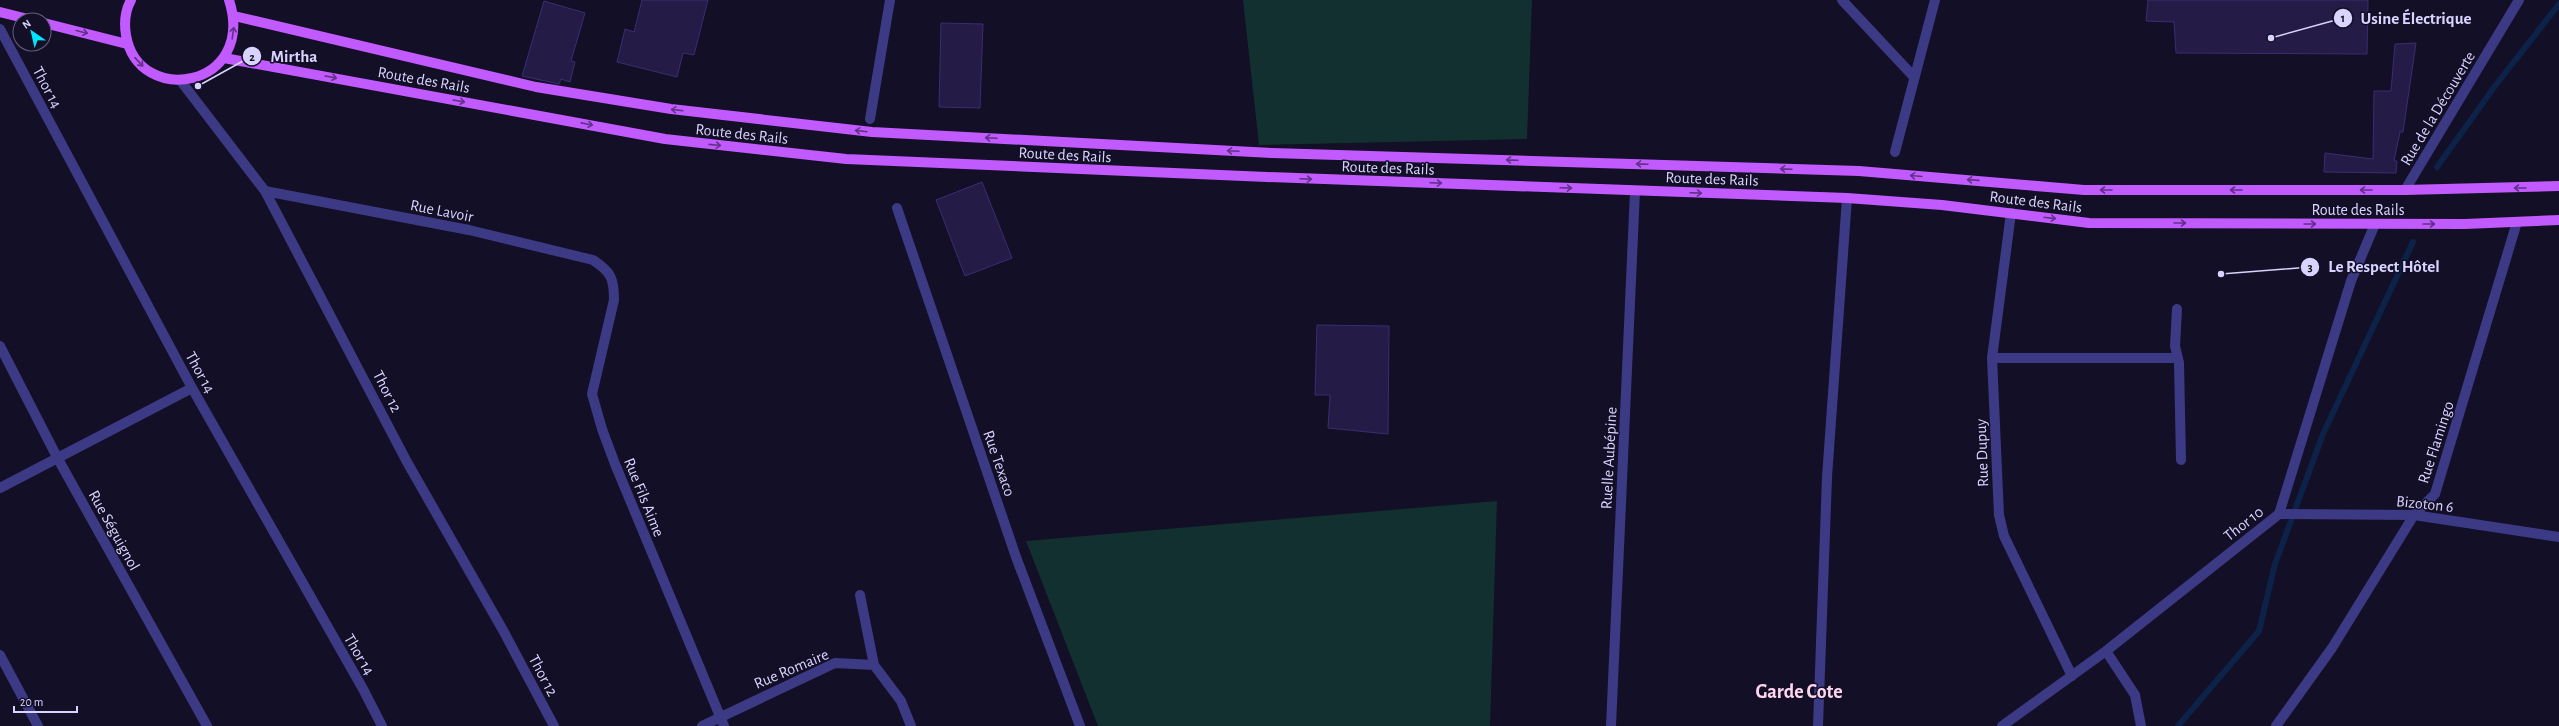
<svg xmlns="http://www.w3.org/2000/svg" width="2559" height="726" font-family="'Alegreya Sans',sans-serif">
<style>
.green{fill:#12302f}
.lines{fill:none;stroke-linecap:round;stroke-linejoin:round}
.stream{stroke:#0c2248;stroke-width:6}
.building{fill:#241b47;stroke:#3b2d73}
.minor{stroke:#3d3a85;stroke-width:10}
.major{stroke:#c25bff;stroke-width:10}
.oneway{stroke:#623188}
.labels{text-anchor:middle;stroke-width:3;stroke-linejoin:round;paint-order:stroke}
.street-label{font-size:16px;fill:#d9d4ff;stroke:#130f26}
.district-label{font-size:20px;font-weight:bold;fill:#ffd6f0;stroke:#130f26}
.leader{fill:none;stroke:#d9d4ff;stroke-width:1.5}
.callout-dot{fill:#d9d4ff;stroke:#130f26;stroke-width:1.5}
.mark-label{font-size:12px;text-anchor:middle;font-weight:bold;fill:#111}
.callout-label{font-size:17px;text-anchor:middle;font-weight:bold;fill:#d9d4ff;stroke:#130f26;stroke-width:3;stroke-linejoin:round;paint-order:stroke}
</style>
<rect width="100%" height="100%" fill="#130f26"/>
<path class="green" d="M1243,0H1532L1527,139L1259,145Z
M1497,501L1490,726H1098L1026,541Z"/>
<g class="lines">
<path class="stream" d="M2437,167L2495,86L2559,4
M2178,726L2259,631L2275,564L2323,434L2413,242"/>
</g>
<path class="building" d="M642,0H708L694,55L683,53L677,77L617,62L625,29L634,32Z
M2148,0H2368L2367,54L2176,53L2174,22L2146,21Z
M544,1L585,13L571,61L575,62L570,82L561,79L559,84L522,76Z
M941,23L983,24L980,108L939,107Z
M2416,43L2403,132H2400L2394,161H2397L2396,173L2324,172L2325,153L2373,159L2374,91H2391L2395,44Z
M982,182L1012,258L965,276L936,200Z
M1317,325L1389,326L1388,434L1328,428L1330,395H1315Z"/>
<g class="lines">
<path class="minor" d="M1842,0L1914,77
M0,29L192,388L363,689L382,726
M180,80L265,191L407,462L504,632L554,726
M870,119L890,0
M1895,152L1935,0
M2405,190L2519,0
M265,191L469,230L593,260C611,272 614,278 614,300L592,394L602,429L615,464L724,726
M897,208L1016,557L1080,726
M2011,213L1992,358L1999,515L2004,536L2072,676
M2177,309L2175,346L2179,363L2181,460
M0,346L58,459L207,726
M1992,358H2178
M0,488L192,388
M2279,514L2414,515L2559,537
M860,595L874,665
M2106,651L2135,695L2141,726
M0,655L38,726
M702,726L835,663L874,665L901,701L911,726
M1611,726L1635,191
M1818,726L1827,477L1847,198
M2002,726L2106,651L2279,514L2351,281L2375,224
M2276,726L2332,648L2414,515L2435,494L2517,222"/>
<path class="major" d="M131,0C125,11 124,23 126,35C138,108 257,88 229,0
M0,12L32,20
M234,16L536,87L671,109L872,132L1272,153L1859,171L2084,190H2405L2559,186
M44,23L127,44
M224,58L665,139L846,159L1267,177L1847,198L1942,205L2089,223L2465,224L2559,220"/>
</g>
<defs><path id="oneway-shaft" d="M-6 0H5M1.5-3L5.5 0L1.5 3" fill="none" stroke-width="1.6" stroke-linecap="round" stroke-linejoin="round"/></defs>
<g class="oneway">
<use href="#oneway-shaft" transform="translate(82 32) rotate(14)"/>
<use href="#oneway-shaft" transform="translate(233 33) rotate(-82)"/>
<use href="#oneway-shaft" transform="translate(139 62) rotate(47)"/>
<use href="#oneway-shaft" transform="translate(331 77) rotate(10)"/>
<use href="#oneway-shaft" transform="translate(459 101) rotate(10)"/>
<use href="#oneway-shaft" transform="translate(677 110) rotate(-173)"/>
<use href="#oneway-shaft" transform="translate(587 124) rotate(11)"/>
<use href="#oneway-shaft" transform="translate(861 131) rotate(-173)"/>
<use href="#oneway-shaft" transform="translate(991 138) rotate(-177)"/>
<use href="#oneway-shaft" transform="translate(715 145) rotate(6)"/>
<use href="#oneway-shaft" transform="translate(1233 151) rotate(-177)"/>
<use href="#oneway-shaft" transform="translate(1512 160) rotate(-178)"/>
<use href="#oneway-shaft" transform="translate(1642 164) rotate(-178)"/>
<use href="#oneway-shaft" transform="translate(1786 169) rotate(-178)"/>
<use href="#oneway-shaft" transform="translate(1916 176) rotate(-175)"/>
<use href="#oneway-shaft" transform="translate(1306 179) rotate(2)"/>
<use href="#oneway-shaft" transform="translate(1973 180) rotate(-176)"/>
<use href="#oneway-shaft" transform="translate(1436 183) rotate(2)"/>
<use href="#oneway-shaft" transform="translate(1566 188) rotate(2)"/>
<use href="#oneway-shaft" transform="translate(2520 188) rotate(-180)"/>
<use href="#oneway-shaft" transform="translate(2106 190) rotate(180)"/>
<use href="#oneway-shaft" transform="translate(2236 190) rotate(180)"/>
<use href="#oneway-shaft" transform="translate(2366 190) rotate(180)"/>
<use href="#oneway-shaft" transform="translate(1696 193) rotate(2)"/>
<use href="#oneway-shaft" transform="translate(2050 218) rotate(7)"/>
<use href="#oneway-shaft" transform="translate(2180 223)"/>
<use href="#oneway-shaft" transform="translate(2310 224)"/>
<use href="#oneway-shaft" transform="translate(2429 224)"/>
</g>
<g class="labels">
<g class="street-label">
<text transform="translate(424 79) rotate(10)" y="6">Route des Rails</text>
<text transform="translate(48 87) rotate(62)" y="6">Thor 14</text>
<text transform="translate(2437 108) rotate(-59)" y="6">Rue de la Découverte</text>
<text transform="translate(742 133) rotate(6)" y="6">Route des Rails</text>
<text transform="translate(1065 154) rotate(3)" y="6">Route des Rails</text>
<text transform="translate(1388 167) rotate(2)" y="6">Route des Rails</text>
<text transform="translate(1712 178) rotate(2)" y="6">Route des Rails</text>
<text transform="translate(2036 201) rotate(7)" y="6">Route des Rails</text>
<text x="2358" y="215">Route des Rails</text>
<text transform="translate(442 210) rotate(11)" y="6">Rue Lavoir</text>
<text transform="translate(201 372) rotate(61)" y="6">Thor 14</text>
<text transform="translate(388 391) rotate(63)" y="6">Thor 12</text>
<text transform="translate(2435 442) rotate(-72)" y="6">Rue Flamingo</text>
<text transform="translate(1981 453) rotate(-92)" y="6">Rue Dupuy</text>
<text transform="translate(1608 458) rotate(-87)" y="6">Ruelle Aubépine</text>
<text transform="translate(1000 463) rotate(71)" y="6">Rue Texaco</text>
<text transform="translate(645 497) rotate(68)" y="6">Rue Fils Aime</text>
<text transform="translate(2425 503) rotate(6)" y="6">Bizoton 6</text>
<text transform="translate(2243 523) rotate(-38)" y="6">Thor 10</text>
<text transform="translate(115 530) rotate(61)" y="6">Rue Séguignol</text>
<text transform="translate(360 654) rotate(60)" y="6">Thor 14</text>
<text transform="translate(791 668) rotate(-23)" y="6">Rue Romaire</text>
<text transform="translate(544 675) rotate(62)" y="6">Thor 12</text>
</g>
<g class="district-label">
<text x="1799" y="698">Garde Cote</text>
</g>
</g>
<path class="leader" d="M2271 38L2343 18M198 86L252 56M2221 274L2310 267"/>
<g class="callout-dot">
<circle cx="2271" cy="38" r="4"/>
<circle cx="198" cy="86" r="4"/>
<circle cx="2221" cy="274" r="4"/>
<circle cx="2343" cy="18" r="10"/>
<circle cx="252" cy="56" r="10"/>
<circle cx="2310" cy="267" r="10"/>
</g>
<g class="mark-label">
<text x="2343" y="22">1</text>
<text x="252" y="61">2</text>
<text x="2310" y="271">3</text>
</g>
<g class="callout-label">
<text x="2416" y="24">Usine Électrique</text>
<text x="294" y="62">Mirtha</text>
<text x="2384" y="272">Le Respect Hôtel</text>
</g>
<g transform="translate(32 32) rotate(326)"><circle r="19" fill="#130f26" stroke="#625e7d"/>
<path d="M0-3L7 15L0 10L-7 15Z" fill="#00e5ff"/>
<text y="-6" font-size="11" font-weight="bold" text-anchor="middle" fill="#d9d4ff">N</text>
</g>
<path d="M14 706v6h63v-6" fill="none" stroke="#d9d4ff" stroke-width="2"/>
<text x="20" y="706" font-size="12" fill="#d9d4ff" stroke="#130f26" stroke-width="3" paint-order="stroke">20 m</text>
</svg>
